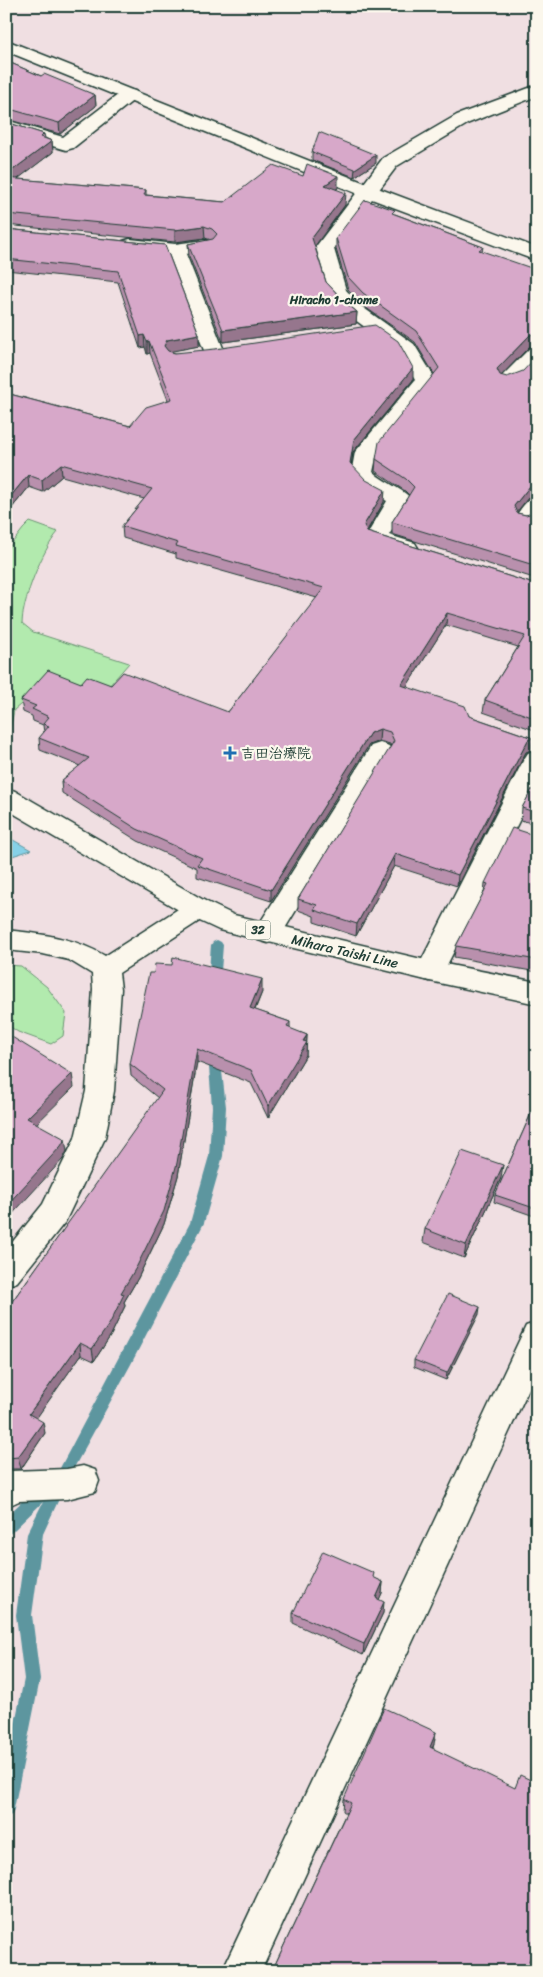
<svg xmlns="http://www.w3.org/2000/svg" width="543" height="1977" font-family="Sriracha,'Klee One',sans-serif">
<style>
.green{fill:#b2eaae;stroke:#689471}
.water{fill:#86d1e7;stroke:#5d969f}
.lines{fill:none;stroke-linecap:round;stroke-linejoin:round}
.stream{fill:#5d969f;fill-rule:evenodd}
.street-casing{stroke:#1f3d34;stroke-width:3}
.secondary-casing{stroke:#1f3d34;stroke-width:3}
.primary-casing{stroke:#1f3d34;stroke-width:3}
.street{fill:#fbf7ec;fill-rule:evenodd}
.secondary{fill:#fbf7ec;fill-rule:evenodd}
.primary{fill:#fbf7ec;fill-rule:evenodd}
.wall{fill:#b990ad;stroke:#1f3d34}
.shaded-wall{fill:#96768d;stroke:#1f3d34}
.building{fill:#d7a8c9;stroke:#1f3d34}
.poi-dot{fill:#1f6fb2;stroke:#fbf7ec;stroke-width:2}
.labels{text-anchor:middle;stroke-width:4.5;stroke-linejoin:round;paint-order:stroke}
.far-neighbourhood-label{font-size:12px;font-weight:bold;fill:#1f3d34;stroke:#fbf7ec}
.shield{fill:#fbf7ec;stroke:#61756b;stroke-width:1}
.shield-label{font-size:12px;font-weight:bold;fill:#1f3d34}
.poi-label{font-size:14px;font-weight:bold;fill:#1f3d34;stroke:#fbf7ec;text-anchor:start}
.street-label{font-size:14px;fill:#1f3d34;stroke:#fbf7ec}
</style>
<rect width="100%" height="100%" fill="#f0dfe2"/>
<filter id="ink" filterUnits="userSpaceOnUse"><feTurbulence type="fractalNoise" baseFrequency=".02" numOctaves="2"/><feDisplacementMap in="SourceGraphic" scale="10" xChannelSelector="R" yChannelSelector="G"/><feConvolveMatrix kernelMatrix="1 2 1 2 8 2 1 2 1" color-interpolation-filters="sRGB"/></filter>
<g filter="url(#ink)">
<path class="green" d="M30,522L58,532C42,551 23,598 22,623L33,632L129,663L103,693L47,682L14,710L7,744L8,774H6V551L23,529Z
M6,965L21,966L47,987L66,1013L63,1036L51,1044L18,1032L6,1024Z"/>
<path class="water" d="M6,836L31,850L6,858Z"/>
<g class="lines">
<path class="stream" d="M217,940L221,942L223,945L220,984L218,987H210L208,984L211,945L213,942Z
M214,1049L219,1050L220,1054L226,1107L223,1156L204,1223L130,1366L70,1475L43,1534L32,1615L40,1679L14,1809L12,1815L6,1817V1767L24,1679L16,1615L27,1534L43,1502L11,1533L6,1535V1517L40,1484L45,1482L51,1485L190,1223L209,1156L212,1107L208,1054L209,1050Z"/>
<defs>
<path id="street" d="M537,85V96L469,123L397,166L334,249L346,290L361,306L414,344L436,380L377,453L373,472C384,482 405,490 411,499L389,535L415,543L418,548L415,553L407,555L368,543L365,538L387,501L367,491L351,474L355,452L415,380L399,352L347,314L330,296L314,249L383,158L457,115Z
M129,90L135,91L138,95L135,99L73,148L66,150L59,148L6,131V120L63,137L123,91Z
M130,239L175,244L205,240L212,242L215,246L212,250L186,254L225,353L222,357L215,359L208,357L205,353L167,255L123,249L120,245L123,241Z
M537,346V364C526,375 516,391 500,386L497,382L500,378L530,348Z
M537,496C537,513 541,530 517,524L514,519C520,510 526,499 537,496Z
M380,743L389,746L392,752L278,940L268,943L258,940L255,933L258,926L371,746Z
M537,750V785L444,971L440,978L430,981L420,978L416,971L524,759L528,753Z
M198,899L207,902L211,909L207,916L119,973L121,989L114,1091L105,1138L65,1222L17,1282L6,1286V1250L43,1204L75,1138L86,1091L93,989L92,974L69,960L43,954L6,950V930C41,934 74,937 105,956L189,902Z
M537,1322V1371L261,1971H222L526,1326Z
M83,1466L95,1470L99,1481L95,1492L67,1499L19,1501L6,1507V1473L11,1471L67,1469Z"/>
<path id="secondary" d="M6,40L375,187L537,248V261L361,195L6,51Z"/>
<path id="primary" d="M6,788L15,791L207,902L234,915L430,961L537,982V1004L430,981L219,930L189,916L6,809Z"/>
</defs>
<use href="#street" class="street-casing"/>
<use href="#secondary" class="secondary-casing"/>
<use href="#primary" class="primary-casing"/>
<use href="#street" class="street"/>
<use href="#secondary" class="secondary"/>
<use href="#primary" class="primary"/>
</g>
<path class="wall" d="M6,61L41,76L95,95L96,106L60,134L6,119Z
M6,122L44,134L45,138L52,141L53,152L17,179L146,190V195L225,202L303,176L338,188L336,189L345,205L315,246L326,282L346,303L357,312L356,324L223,342L189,256L188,244L211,240L205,238L175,242L6,225Z
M312,152L376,163L354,177L312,160Z
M395,214L483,247L482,251L529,347L501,375L528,498L517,513L526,515L536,512L537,511V579L392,534V522L409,495L405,491L375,471L376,459L434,374L415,342L362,305L348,289L336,249V238Z
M6,229L165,245L199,334V346L170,351L175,353L413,380L353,452L351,465L384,502L367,532L537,585V731L483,712L485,700L518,647L446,625L406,687L469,716L533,738L531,750L526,752L457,886L394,866L356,936L314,922V916L298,910V899L391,747L390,744L379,741L369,745L271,901L197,877V868L138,841L62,793L61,781L80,766L40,750L39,738L44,733L43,725L33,721L32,716L23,712L21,700L81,683L111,685L228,712L317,598L176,558V554L123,538L122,526L144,499L62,476L43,492L29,487L6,515V393L130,426L168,400L150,353L147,354L145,347L140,348L118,282L6,270Z
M537,780V825L521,820L522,808Z
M537,836V972L454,957L456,946L484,893L485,883Z
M262,992L255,1010L290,1022V1029L307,1035L306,1055L268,1118L251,1083L197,1062L178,1176L164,1224L138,1278L124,1302L125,1306L111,1335L94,1361L81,1355L36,1418L45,1433L21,1469H11L6,1467V1310L158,1098L131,1076L130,1064Z
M537,1100V1217L494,1202L495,1195Z
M501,1178L464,1258L423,1242L425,1229Z
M479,1314L446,1380L414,1367V1360Z
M374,1578L383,1582L382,1593L379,1599L383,1613L363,1655L293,1623V1613Z
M434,1744L433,1748L534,1971H272L346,1813L343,1811L344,1799Z"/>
<path class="shaded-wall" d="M95,95L96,106L60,134L59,123Z
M52,141L53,152L6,188V175Z
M376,155V163L354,177L355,169Z
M338,176V188L325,196V185Z
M346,193L345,205L312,250V238Z
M204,226L205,238L175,242V230Z
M357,312L356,324L223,342V330Z
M537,333V345L529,347L496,381L497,369L530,335Z
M199,334V346L168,352L164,346L167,340Z
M144,335L145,347L140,348V336Z
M149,341L150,353L147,354V342Z
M413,368V380L353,452L350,475V463L354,440Z
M61,464L62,476L43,492L42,480Z
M28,475L29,487L6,515V502Z
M537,483V495L528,498L512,518L514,506L530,486Z
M385,490L384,502L363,537L364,525Z
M447,613L446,625L400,697L401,685Z
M380,729L379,741L369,745L271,901V890L370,733Z
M533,738L531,750L526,752L457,886L458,875L528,740Z
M395,854L394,866L356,936L357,924Z
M262,979V992L250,1021V1008Z
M307,1035L306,1055L268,1118V1106Z
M197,1049V1062L178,1176L164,1224L138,1278L124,1302L125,1306L111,1335L94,1361L92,1349L121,1293Z
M72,1074L74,1087L29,1131L27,1118Z
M65,1139L67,1151L63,1159L6,1221V1206Z
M503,1165L501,1178L464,1258L466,1245Z
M480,1307L479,1314L446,1380L447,1373Z
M80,1343L81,1355L31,1426L29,1414Z
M43,1422L45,1433L21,1469L18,1457Z
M383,1582L382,1593L375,1609L376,1598Z
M384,1602L383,1613L363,1655L364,1644Z
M436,1732L434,1744L428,1759L430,1747Z"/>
<path class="building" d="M6,61L41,76L44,74L95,95L59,123L6,108Z
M6,122L44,134L41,137L52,141L6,175Z
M319,132L376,155L355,169L312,152Z
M307,164L338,176L325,185L346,193L312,238L326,282L346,303L357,312L223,330L188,244L213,239L217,234L212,229L204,226L175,230L6,214V178L146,190L144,195L225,202L273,165L303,176Z
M365,200L395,210L392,213L483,247L479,250L537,270V333L530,335L497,369L500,375L507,377L523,371L537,356V483L530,486L514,506L517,513L526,515L536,512L537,511V566L392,522L414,487L406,479L376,459L379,442L439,368L416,331L363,293L348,277L336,238Z
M6,229L165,245L199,334L167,340L164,346L168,351L175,353L215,349L375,325L398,341L413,368L354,440L350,463L366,480L385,490L364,525L367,532L537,585V719L485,700L525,636L447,613L401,685L465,706L469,716L533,738L528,740L458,875L395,854L357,924L314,910L317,905L298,899L394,741L390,732L380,729L370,733L271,890L197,865L202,858L137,829L61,781L89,758L39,738L49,726L43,724L49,717L32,709L36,706L21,700L48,670L81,683L87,676L111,685L123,672L228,712L324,588L176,546L178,543L122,526L152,489L61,464L42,480L28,475L6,502V393L130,426L146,407L172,399L149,341L147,342L144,335L140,336L118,271L6,259Z
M537,780V813L522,808Z
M512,828L537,836V960L456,946L488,884L485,883Z
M173,957L262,979L250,1008L290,1022L287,1027L307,1035L303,1041L307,1042L268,1106L251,1070L197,1049L177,1163L164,1211L137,1266L121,1293L124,1294L110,1323L92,1349L80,1343L29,1414L43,1422L18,1457L9,1458L6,1456V1310L163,1090L130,1064L149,973H154L155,964L172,965Z
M7,1034L72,1074L27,1118L65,1139L61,1146L6,1206V1035Z
M537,1100V1209L495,1195Z
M462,1151L503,1165L466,1245L425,1229Z
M448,1294L480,1307L447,1373L414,1360Z
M323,1551L374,1573L373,1577L383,1582L376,1598L384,1602L364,1644L293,1613Z
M384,1708L436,1732L430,1747L515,1788L520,1775L537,1783V1941L529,1961L536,1964L534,1971H331L330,1970L329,1971H272L351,1803L344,1799Z"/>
</g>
<path class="poi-dot" d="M227.5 745.5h5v5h5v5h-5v5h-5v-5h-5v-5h5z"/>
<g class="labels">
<g class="far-neighbourhood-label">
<text x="334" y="304">Hiracho 1-chome</text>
</g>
<rect class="shield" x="245.5" y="920.5" width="25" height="19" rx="4"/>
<g class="shield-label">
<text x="258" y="934">32</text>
</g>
<g class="poi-label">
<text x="241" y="758">吉田治療院</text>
</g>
<g class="street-label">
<text transform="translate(345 951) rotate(13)" y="5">Mihara Taishi Line</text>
</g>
</g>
<rect width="543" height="1977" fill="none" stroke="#fbf7ec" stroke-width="25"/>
<rect x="12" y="12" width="518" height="1952" fill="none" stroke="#1f3d34" stroke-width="2" filter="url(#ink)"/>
</svg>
